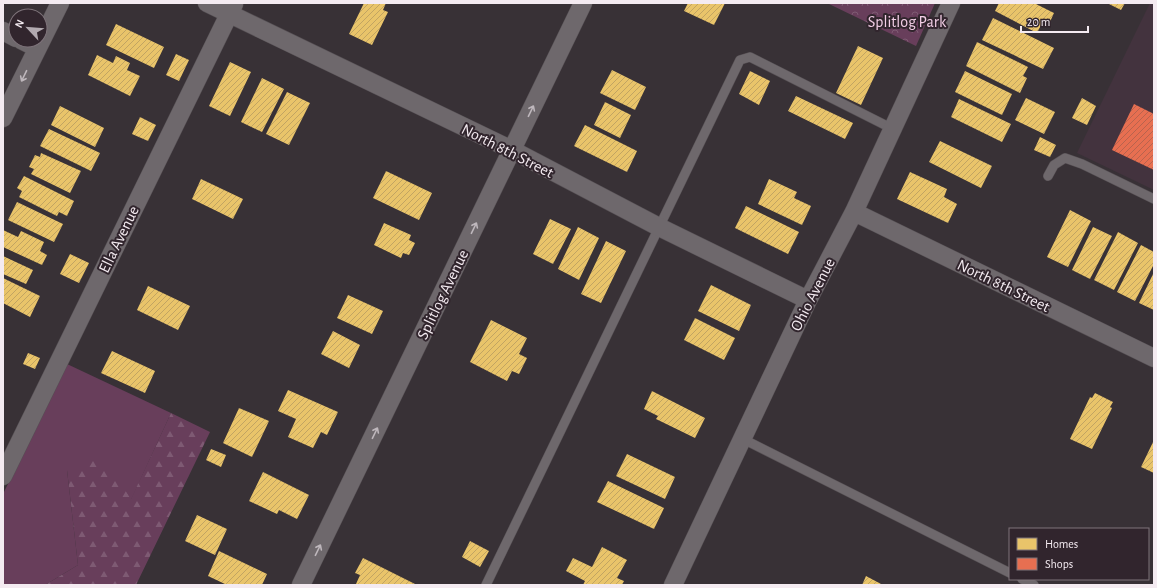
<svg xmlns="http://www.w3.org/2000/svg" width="1157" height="588" font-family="'Alegreya Sans',sans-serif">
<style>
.built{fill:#43333e}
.grass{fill:#683e5b}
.forest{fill:url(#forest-firs)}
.park{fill:url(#park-crowns)}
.homes{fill:url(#homes-hatch)}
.shops{fill:url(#shops-hatch)}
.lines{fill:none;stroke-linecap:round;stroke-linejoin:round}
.lane-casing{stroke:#565054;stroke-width:10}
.street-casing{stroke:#565054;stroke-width:19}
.lane{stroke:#6e686c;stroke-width:9}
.street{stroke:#6e686c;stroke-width:18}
.oneway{stroke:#beb7bc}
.labels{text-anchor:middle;stroke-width:4;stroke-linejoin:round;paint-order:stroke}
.park-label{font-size:16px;fill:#f4cfe7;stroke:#31252d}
.street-label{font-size:16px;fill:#f4ebf1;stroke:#31252d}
</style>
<defs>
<pattern id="forest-firs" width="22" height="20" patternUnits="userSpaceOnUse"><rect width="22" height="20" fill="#683e5b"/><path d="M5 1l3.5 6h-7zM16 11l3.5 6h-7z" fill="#7e5a73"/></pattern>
<pattern id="park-crowns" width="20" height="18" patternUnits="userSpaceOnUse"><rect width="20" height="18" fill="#683e5b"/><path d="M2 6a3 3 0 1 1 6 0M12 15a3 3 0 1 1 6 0" fill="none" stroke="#7e5a73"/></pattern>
<pattern id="homes-hatch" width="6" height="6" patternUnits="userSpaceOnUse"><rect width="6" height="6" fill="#e9c46a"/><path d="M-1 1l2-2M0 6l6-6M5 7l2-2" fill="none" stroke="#c1a462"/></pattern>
<pattern id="shops-hatch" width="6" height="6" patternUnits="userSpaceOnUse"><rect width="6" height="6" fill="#e76f51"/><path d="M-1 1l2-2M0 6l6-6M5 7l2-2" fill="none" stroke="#b8634e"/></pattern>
</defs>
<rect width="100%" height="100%" fill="#383136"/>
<path class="built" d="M1150,3H1154V190L1077,153Z"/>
<path class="grass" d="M67,364L171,413L131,500L67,470L78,565L45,585H3V494Z"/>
<path class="forest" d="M171,413L210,432L136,585H45L78,565L67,470L103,457L131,499Z"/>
<path class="park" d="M827,3H935L916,46Z"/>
<path class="homes" d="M364,3H386L383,10L388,12L372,45L349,34Z
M688,3H725L714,25L684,11Z
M999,3H1034L1054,13L1049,24L1043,21L1037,33L995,11Z
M1107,3H1125L1121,10Z
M993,18L1054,48L1043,69L982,40Z
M116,24L164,47L154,68L106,45Z
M977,42L1028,67L1023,76L1027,78L1020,93L966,66Z
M858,46L883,58L861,105L836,93Z
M176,54L189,60L179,81L166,75Z
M97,55L113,63L116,56L130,63L127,70L140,76L130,96L88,75Z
M230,62L251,72L230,116L209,106Z
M612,70L646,87L635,110L600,93Z
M750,71L770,81L759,105L739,94Z
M965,71L1012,94L1002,115L955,92Z
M262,78L284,89L262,132L241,122Z
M287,92L310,103L289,145L266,134Z
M796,96L853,123L845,139L788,111Z
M1026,98L1055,112L1044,134L1015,120Z
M1082,98L1096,106L1087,125L1072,118Z
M959,99L1011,124L1002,142L951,117Z
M605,102L631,115L620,138L594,125Z
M60,106L104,128L95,147L51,125Z
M140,117L156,125L148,141L132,134Z
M585,125L637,151L627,172L574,146Z
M49,129L100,153L91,171L40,146Z
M1040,137L1056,145L1050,157L1034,150Z
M940,141L992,166L981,188L929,162Z
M41,153L81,171L70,193L31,174L34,169L29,167L35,155L40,157Z
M386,171L432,193L419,220L373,198Z
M910,172L947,189L944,197L957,204L948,223L897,199Z
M24,176L74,201L67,216L59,212L57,216L19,197L22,191L17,188Z
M201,179L243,199L233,219L192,199Z
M769,179L797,192L794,198L811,206L802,225L758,204Z
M17,202L63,224L54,242L8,220Z
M746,206L799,232L788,254L735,228Z
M1070,210L1091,221L1068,267L1047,257Z
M550,219L571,229L553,264L533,254Z
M384,223L411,235L409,240L415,243L409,255L403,253L401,258L374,245Z
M578,227L599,238L579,280L558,269Z
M1093,227L1112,236L1090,279L1072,270Z
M3,230L18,237L21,231L44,242L40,251L47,255L42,265L3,247Z
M1118,232L1138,243L1114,290L1094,280Z
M606,241L626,251L601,303L581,294Z
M1141,245L1154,252V264L1135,301L1117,292Z
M70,254L89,263L79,283L60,274Z
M3,256L33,270L26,284L3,274Z
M1154,272V310L1139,303Z
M3,278L40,296L30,317L3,303Z
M711,285L751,305L739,331L698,311Z
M148,286L190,306L178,330L137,310Z
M348,295L383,311L372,334L337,318Z
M695,318L735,338L724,360L684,340Z
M491,320L527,338L519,354L527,358L519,374L512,371L507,381L470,362Z
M333,331L360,345L349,368L321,354Z
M112,351L155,371L145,393L101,373Z
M28,353L40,358L35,369L23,364Z
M288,390L338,412L327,435L321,432L313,448L288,437L296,419L278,411Z
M652,391L705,418L695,438L656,419L658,416L644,409Z
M1095,393L1113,402L1110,407L1112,408L1092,449L1070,439L1090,397L1092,398Z
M239,408L269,421L252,457L223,443Z
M1154,440V473L1141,467Z
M211,449L226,455L221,467L206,460Z
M627,454L675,477L665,499L616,476Z
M263,472L309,495L297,519L279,510L277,514L249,501Z
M608,481L664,508L654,529L597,502Z
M197,515L227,529L215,555L185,541Z
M470,541L489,551L480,567L462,557Z
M602,547L627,560L617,578L624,581L622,585H583L585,581L566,571L573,558L592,567Z
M219,551L267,574L262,585H227L208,576Z
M363,558L415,584V585L356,584L360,575L355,573Z
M866,576L883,585H862Z"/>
<path class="shops" d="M1134,104L1154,114V170L1112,150Z"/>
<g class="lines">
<defs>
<path id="lane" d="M1048,176L1054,165L1065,158L1082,164L1154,199
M743,439L1010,573
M1022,579L1034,585
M486,585L740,60L750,57L893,129"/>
<path id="street" d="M207,3L512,150L659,227L808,300
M3,31L16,38
M21,40L37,48
M3,118L60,3
M854,212L1154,358
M3,476L234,4
M301,585L583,3
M673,585L808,300L854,212L951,3"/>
</defs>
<use href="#lane" class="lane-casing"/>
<use href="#street" class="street-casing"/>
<use href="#lane" class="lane"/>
<use href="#street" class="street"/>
</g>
<defs><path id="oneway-shaft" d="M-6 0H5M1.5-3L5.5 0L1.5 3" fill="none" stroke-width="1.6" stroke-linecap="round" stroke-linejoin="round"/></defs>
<g class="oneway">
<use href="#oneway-shaft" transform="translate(24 76) rotate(116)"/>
<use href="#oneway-shaft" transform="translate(531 111) rotate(-64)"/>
<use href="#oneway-shaft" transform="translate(474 228) rotate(-64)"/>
<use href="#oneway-shaft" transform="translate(375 433) rotate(-64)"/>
<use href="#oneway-shaft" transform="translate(318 550) rotate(-64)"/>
</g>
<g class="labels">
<g class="park-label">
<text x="907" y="27">Splitlog Park</text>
</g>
<g class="street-label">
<text transform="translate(508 150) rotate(27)" y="6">North 8th Street</text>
<text transform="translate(118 239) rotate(-64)" y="6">Ella Avenue</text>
<text transform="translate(1004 285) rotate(26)" y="6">North 8th Street</text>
<text transform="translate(442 294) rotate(-64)" y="6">Splitlog Avenue</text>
<text transform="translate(812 294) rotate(-63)" y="6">Ohio Avenue</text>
</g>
</g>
<rect width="1157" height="588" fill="none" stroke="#f4ebf1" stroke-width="8"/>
<rect x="1009" y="528" width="140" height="52" fill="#31252d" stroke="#7f747b"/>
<rect x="1017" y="538" width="20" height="12" fill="#e9c46a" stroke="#7f747b"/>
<text x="1045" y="548" font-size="12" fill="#f4ebf1">Homes</text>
<rect x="1017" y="558" width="20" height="12" fill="#e76f51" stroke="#7f747b"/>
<text x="1045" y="568" font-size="12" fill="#f4ebf1">Shops</text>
<g transform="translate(28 28) rotate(296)"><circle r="19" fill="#31252d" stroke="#7f747b"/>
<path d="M0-3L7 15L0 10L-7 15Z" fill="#b2aab0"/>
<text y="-6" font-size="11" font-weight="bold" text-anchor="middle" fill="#f4ebf1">N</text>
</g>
<path d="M1021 26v6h67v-6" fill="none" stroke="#f4ebf1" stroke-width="2"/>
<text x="1027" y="26" font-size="12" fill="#f4ebf1" stroke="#31252d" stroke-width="3" paint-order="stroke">20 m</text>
</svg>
